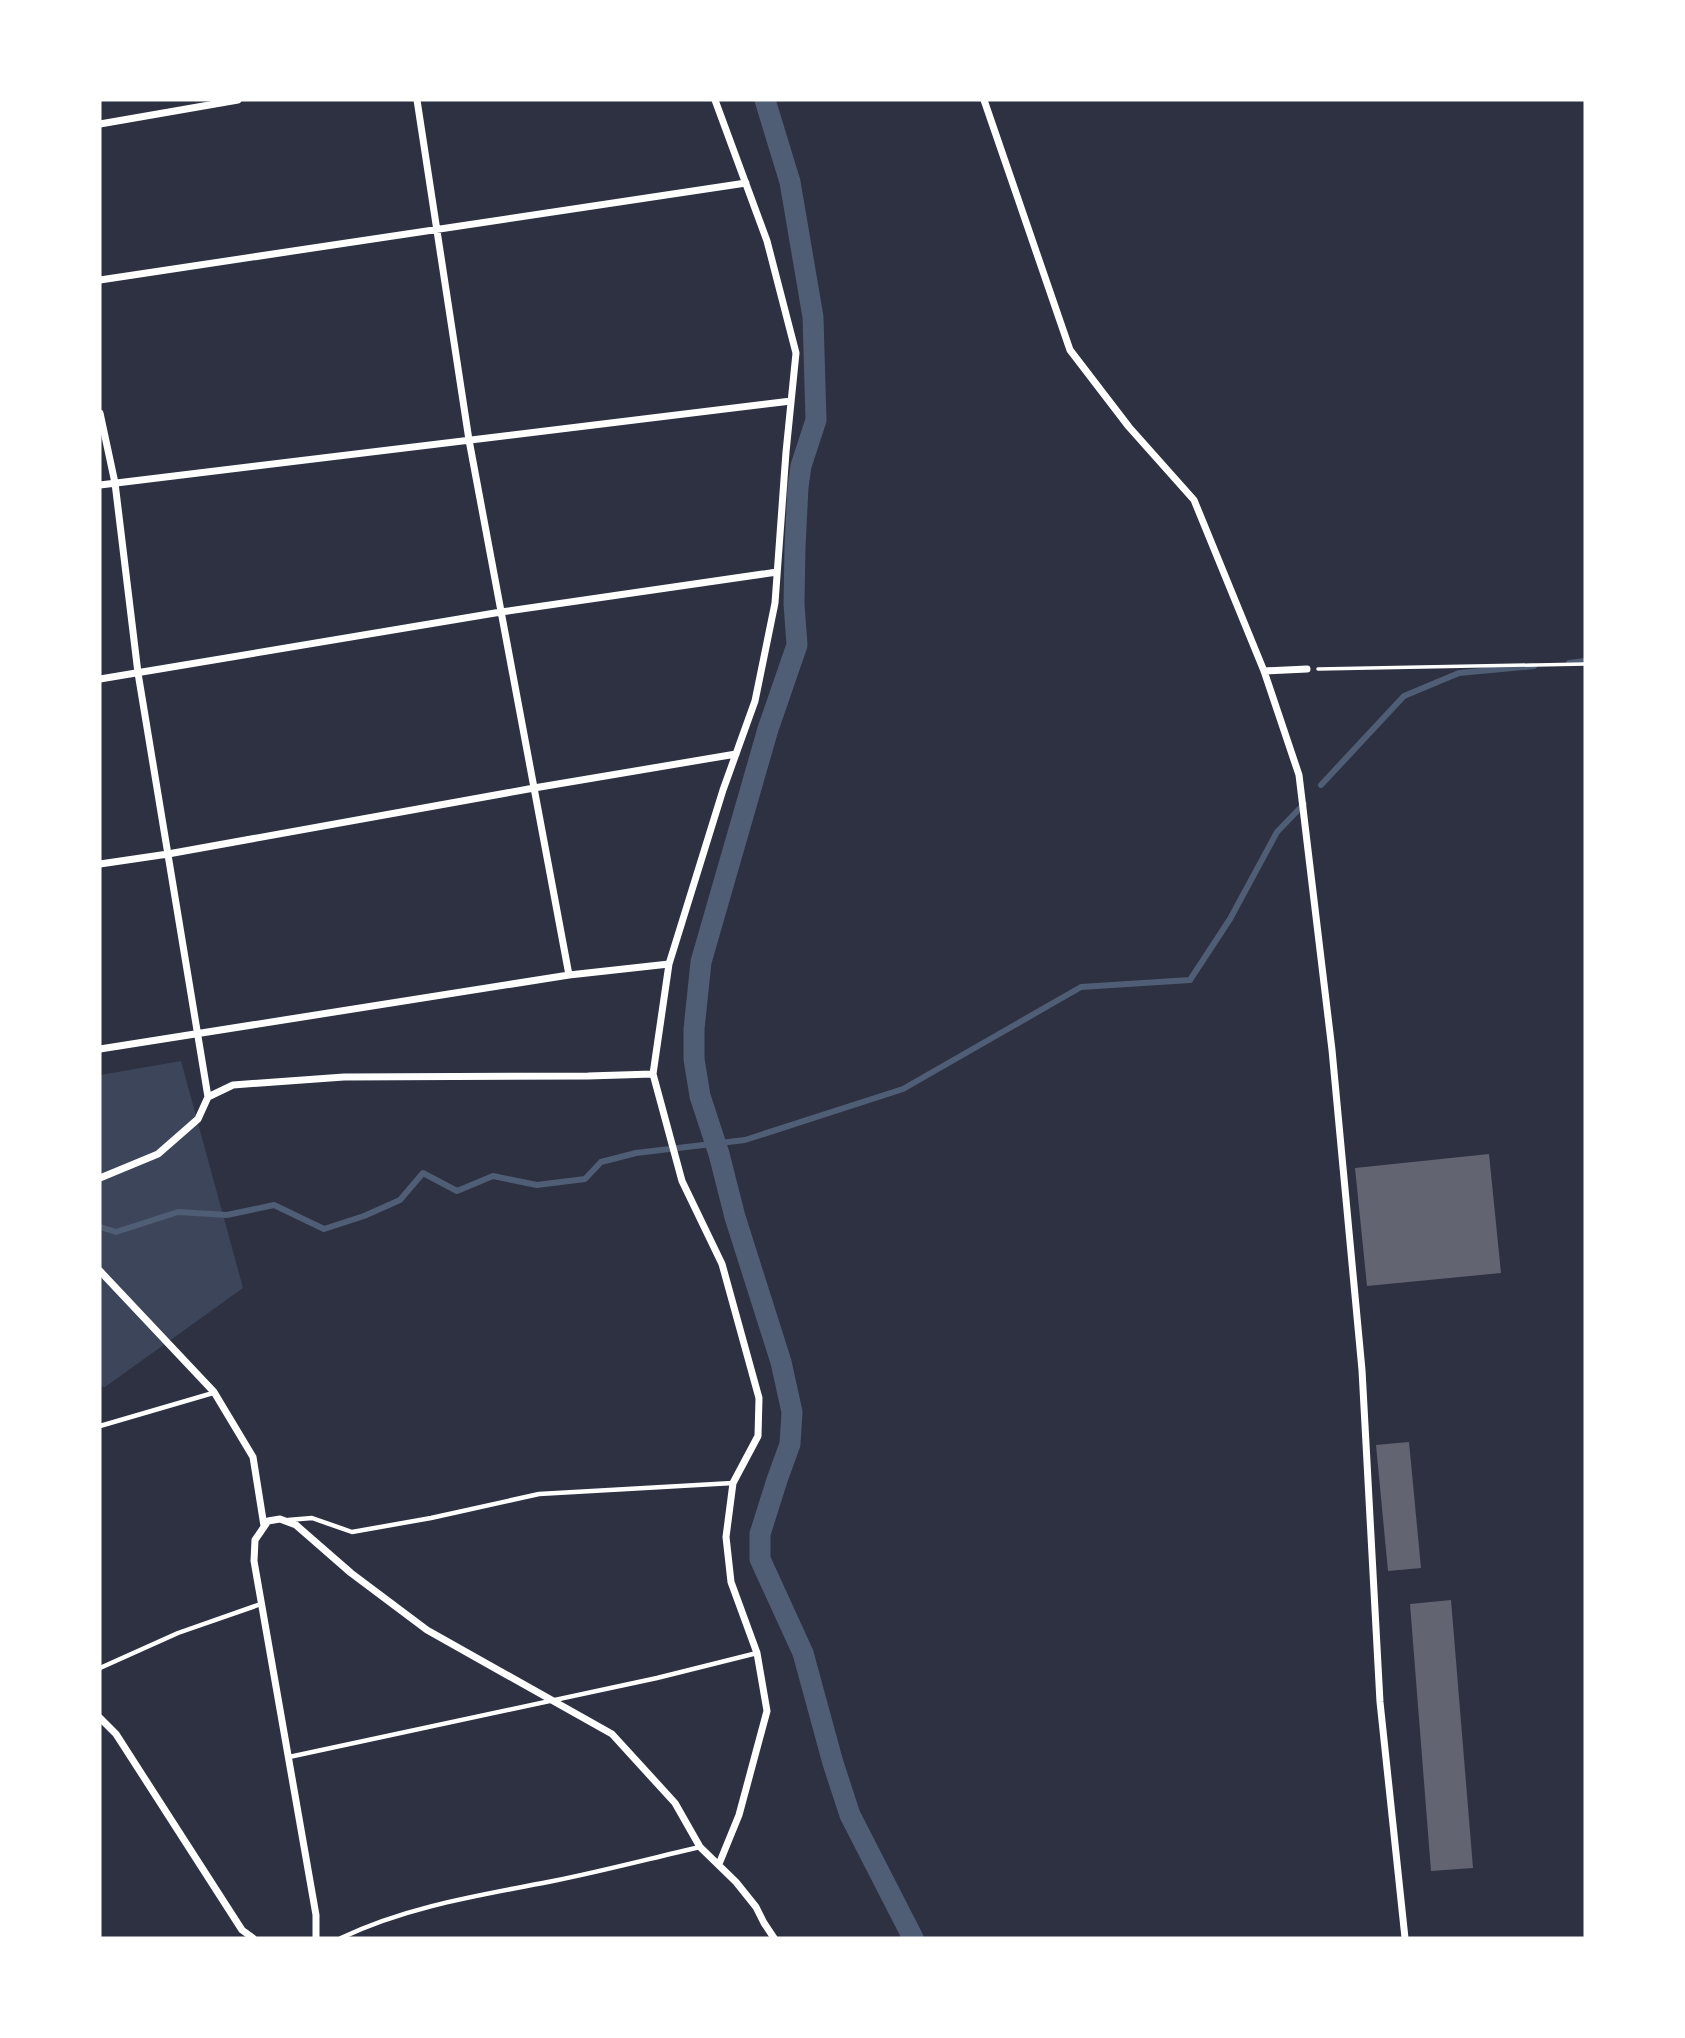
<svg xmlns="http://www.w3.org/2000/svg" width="1685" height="2038" font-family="'Roboto Serif',serif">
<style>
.green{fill:#3c4559}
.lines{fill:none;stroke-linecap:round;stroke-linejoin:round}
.stream{stroke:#4f5d75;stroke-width:6}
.canal{stroke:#4f5d75;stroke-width:21}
.building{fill:#626471}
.path{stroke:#fff;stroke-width:3.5}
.service{stroke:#fff;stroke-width:4.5}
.minor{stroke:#fff;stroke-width:7}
</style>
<rect width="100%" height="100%" fill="#2d3142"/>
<path class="green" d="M181,1061L243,1288L105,1387L100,1386V1075Z"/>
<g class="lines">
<path class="stream" d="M1569,663L1585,661
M1321,785L1404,696L1459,673L1534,666
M100,1227L116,1232L178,1212L227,1215L274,1205L324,1229L364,1216L400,1200L423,1173L457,1191L493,1176L537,1185L585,1179L601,1162L636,1153L745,1140L903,1089L1081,987L1190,980L1230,919L1277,832L1304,804"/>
<path class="canal" d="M765,100L790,182L813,317L816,420L801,466L798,487L795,547L794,604L797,645L768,729L701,962L694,1029V1059L700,1096L719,1154L735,1217L781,1362L792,1412L790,1444L777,1480L760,1534V1559L803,1653L833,1763L850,1815L913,1938"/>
</g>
<path class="building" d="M1489,1154L1501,1273L1367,1286L1355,1168Z
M1409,1442L1421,1568L1388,1571L1376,1445Z
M1451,1600L1473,1868L1431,1871L1410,1604Z"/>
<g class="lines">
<path class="path" d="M1318,669L1585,664"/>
<path class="service" d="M100,1426L213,1393
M288,1520L312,1518L352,1532L431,1518L539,1494L733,1483
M100,1668L178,1633L261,1604
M289,1757L657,1678L757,1653
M341,1938C408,1906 481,1895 553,1881C603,1871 652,1858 700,1847"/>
<path class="minor" d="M417,100L469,440L569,975
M715,100L767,241L796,353L786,452L775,603L755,701L723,790L669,964L653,1074L682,1181L722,1264L759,1398L758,1436L733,1483L726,1537L731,1582L757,1653L767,1711L739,1815L719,1864
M984,100L1070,350L1129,427L1194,500L1264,671L1299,775L1332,1050L1362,1370L1380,1702L1405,1938
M100,124L238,100
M100,280L746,183
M100,413L115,483L138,673L208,1097L233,1085L344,1077L588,1076L653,1074
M100,485L791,401
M1264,671L1307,669
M100,679L501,612L777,572
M100,864L168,854L534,788L736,754
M100,1049L569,975L669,964
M100,1178L158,1154L198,1119L208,1097
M100,1271L214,1392L253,1457L264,1526
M100,1718L116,1734L242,1930L253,1938
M316,1938V1915L254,1561L255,1540L268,1521L280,1519L296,1525L351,1573L427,1630L612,1734L675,1803L700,1847L736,1882L756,1907L764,1923L774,1938"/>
</g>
<rect width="1685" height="2038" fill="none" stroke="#ffffff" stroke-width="203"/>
</svg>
